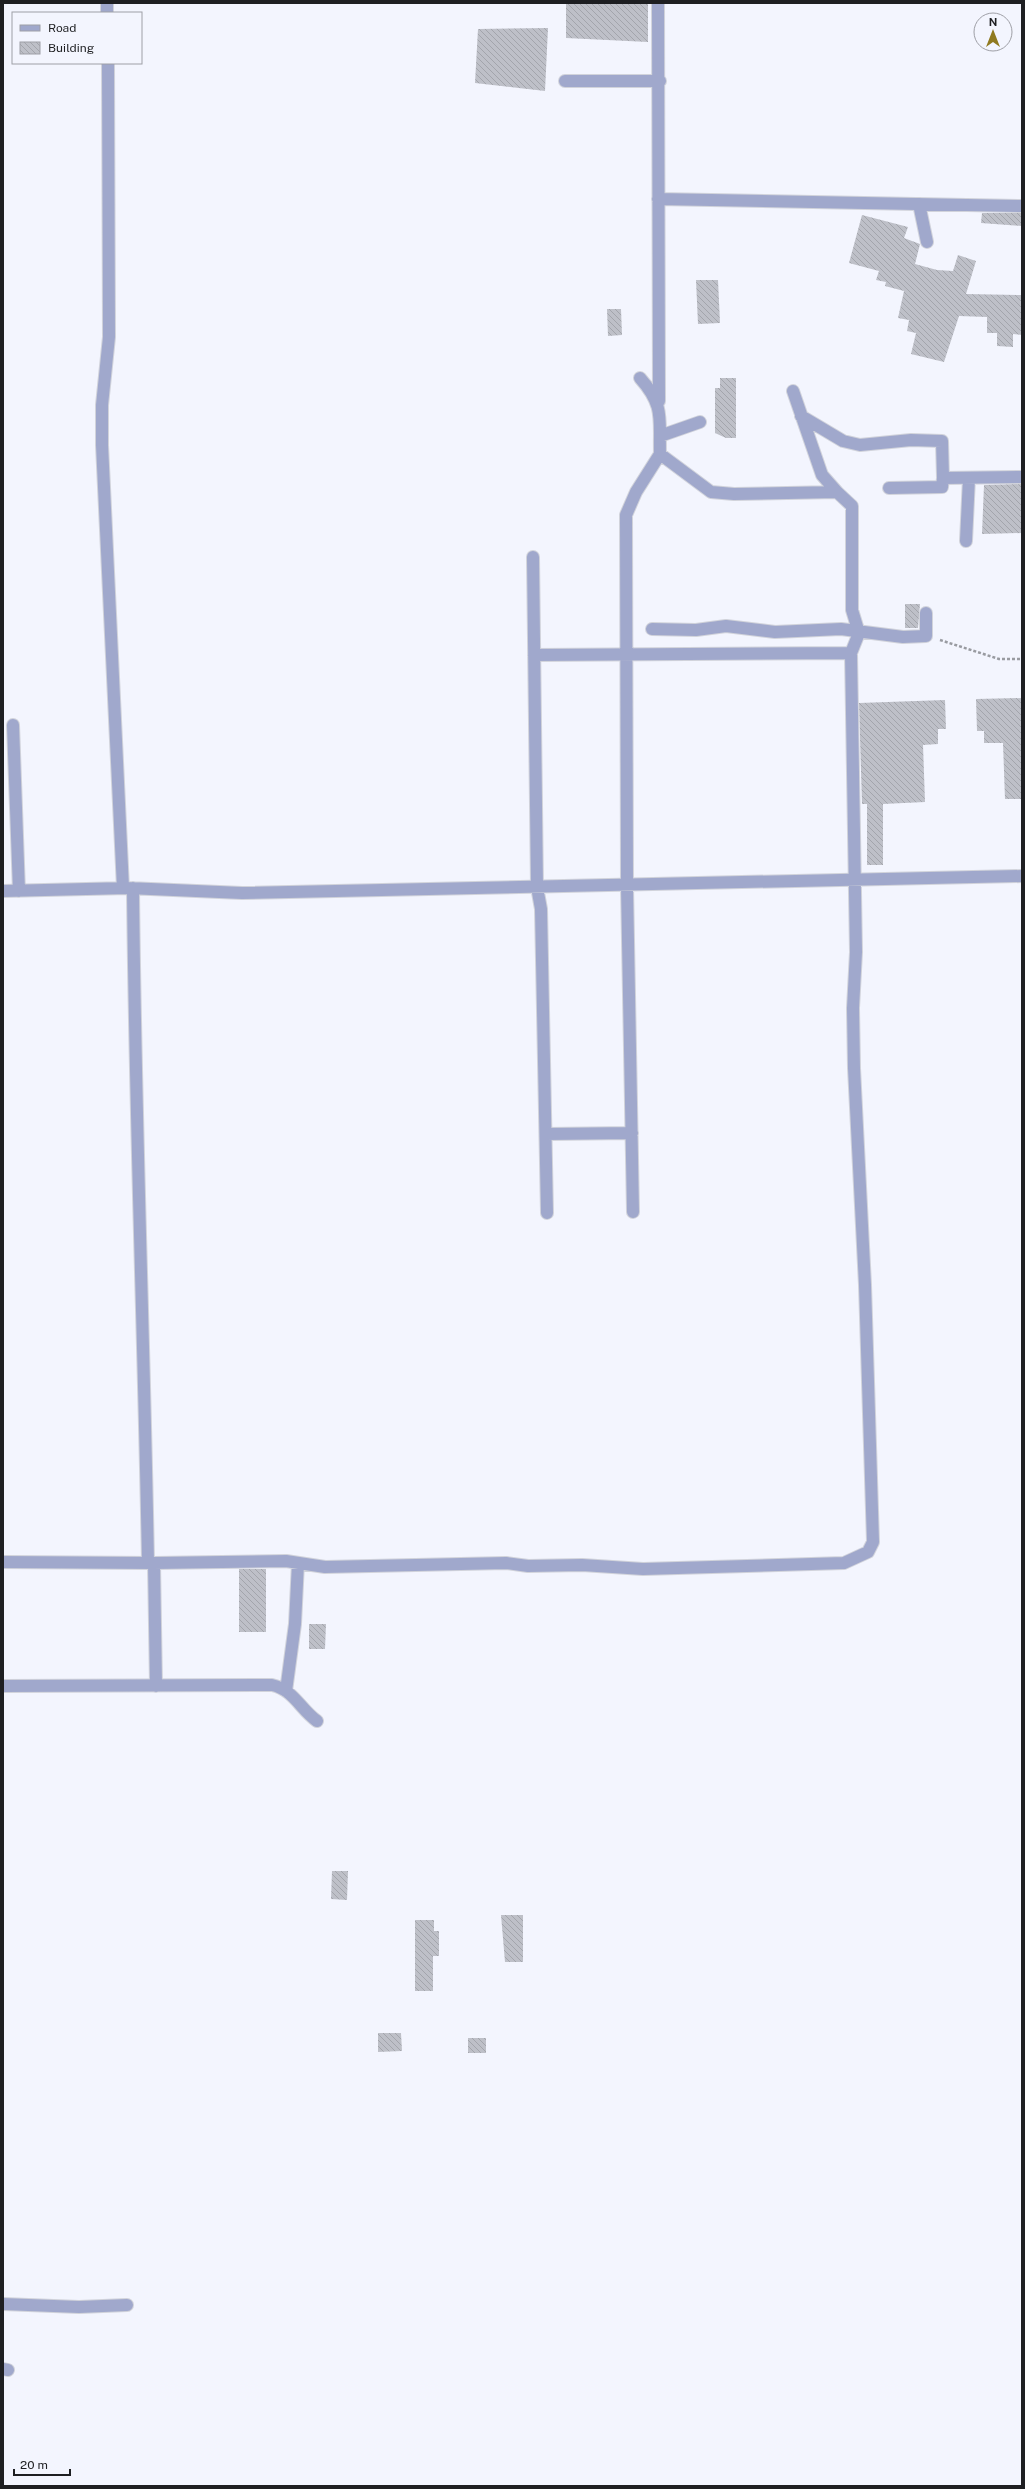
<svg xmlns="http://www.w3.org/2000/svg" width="1025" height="2489" font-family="'Public Sans',sans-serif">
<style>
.building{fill:url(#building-back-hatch)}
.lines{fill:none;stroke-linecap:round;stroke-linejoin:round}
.minor-casing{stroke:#d1d3db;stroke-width:14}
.path{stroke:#999ba1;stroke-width:2.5;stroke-dasharray:3 2;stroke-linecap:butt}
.minor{stroke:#a0a8cc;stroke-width:12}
</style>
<defs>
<pattern id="building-back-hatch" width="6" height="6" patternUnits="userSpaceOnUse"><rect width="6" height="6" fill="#bec0c8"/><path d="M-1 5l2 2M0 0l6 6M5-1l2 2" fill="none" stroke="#a3a5ac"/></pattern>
</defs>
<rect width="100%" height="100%" fill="#f3f5fe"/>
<path class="building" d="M566,3H648V42L566,38Z
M548,28L545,91L475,83L478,29Z
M982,213H1022V226L981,223Z
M862,215L908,227L904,238L920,244L915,264L937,270L953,271L958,255L976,261L966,294L1022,295V335L1013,334V347L997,346V333H987V317L959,316L944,362L911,354L916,333L907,331L909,320L898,318L904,291L885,286L886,282L876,280L879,271L849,263Z
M696,280H718L720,323L698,324Z
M607,309H621L622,335L608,336Z
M720,378H736V438H726L715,433V388H720Z
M1022,484V533L982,534L984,485Z
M905,604H920L918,628H905Z
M1022,698V799H1005L1003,743H984V731H977L976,699Z
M945,700L946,729H938V744L923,745L925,802L883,804V865H867V804H862L859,703Z
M239,1569H266V1632H239Z
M309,1624H326L325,1649H309Z
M332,1871H348L347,1900L331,1899Z
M501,1915H523V1962H505Z
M415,1920H434V1931H439V1956H433V1991H415Z
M378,2033H401L402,2051L378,2052Z
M468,2038H486V2053H468Z"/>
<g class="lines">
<defs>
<path id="minor" d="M107,3V13
M658,3L659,401
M108,63L109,337L102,405V445L123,888
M565,81H660
M658,199L1022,206
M919,204L927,242
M793,391L822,475L837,492
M801,416L843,441L860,445L911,440L942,441L943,478L1022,477
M660,436L700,422
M889,488L942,487L943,478
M966,541L969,478
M533,557L537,887L541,909L547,1213
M652,629L696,630L726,626L775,632L841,629L903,637L926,636V613
M534,655L851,653
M13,725L19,891
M133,888C135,1113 144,1338 148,1563
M3,891L128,888L242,893L1022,876
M546,1134L632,1133
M633,1212L627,886L626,515L636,492L660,454
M3,1562L154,1563L286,1561L325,1567L506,1563L528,1566L582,1565L643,1569L844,1563L868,1552L873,1542L865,1285L854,1068L853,1008L856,952L851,653L859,633L852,610V506L837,492L734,494L711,492L660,454C659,419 665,406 640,378
M154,1563L156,1686
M3,1686L272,1685C294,1690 300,1709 317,1721
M286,1691L295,1624L298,1563
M3,2304L79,2307L127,2305
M3,2369L8,2370"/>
</defs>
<use href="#minor" class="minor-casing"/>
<path class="path" d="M940,640L999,659H1022"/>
<use href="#minor" class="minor"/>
</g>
<rect width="1025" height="2489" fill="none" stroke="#1e1f22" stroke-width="8"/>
<rect x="12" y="12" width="130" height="52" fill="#f3f5fe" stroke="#9e9fa6"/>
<rect x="20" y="25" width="20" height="6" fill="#a0a8cc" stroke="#9e9fa6"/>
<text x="48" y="32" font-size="12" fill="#1e1f22">Road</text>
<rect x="20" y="42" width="20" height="12" fill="url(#building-back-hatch)" stroke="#9e9fa6"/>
<text x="48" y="52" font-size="12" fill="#1e1f22">Building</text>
<g transform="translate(993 32)"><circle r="19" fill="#f3f5fe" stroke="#9e9fa6"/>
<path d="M0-3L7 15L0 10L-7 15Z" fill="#907a20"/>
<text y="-6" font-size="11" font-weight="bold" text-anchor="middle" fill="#1e1f22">N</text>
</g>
<path d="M14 2469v6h56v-6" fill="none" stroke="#1e1f22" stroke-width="2"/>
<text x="20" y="2469" font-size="12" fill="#1e1f22" stroke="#f3f5fe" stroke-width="3" paint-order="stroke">20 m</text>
</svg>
